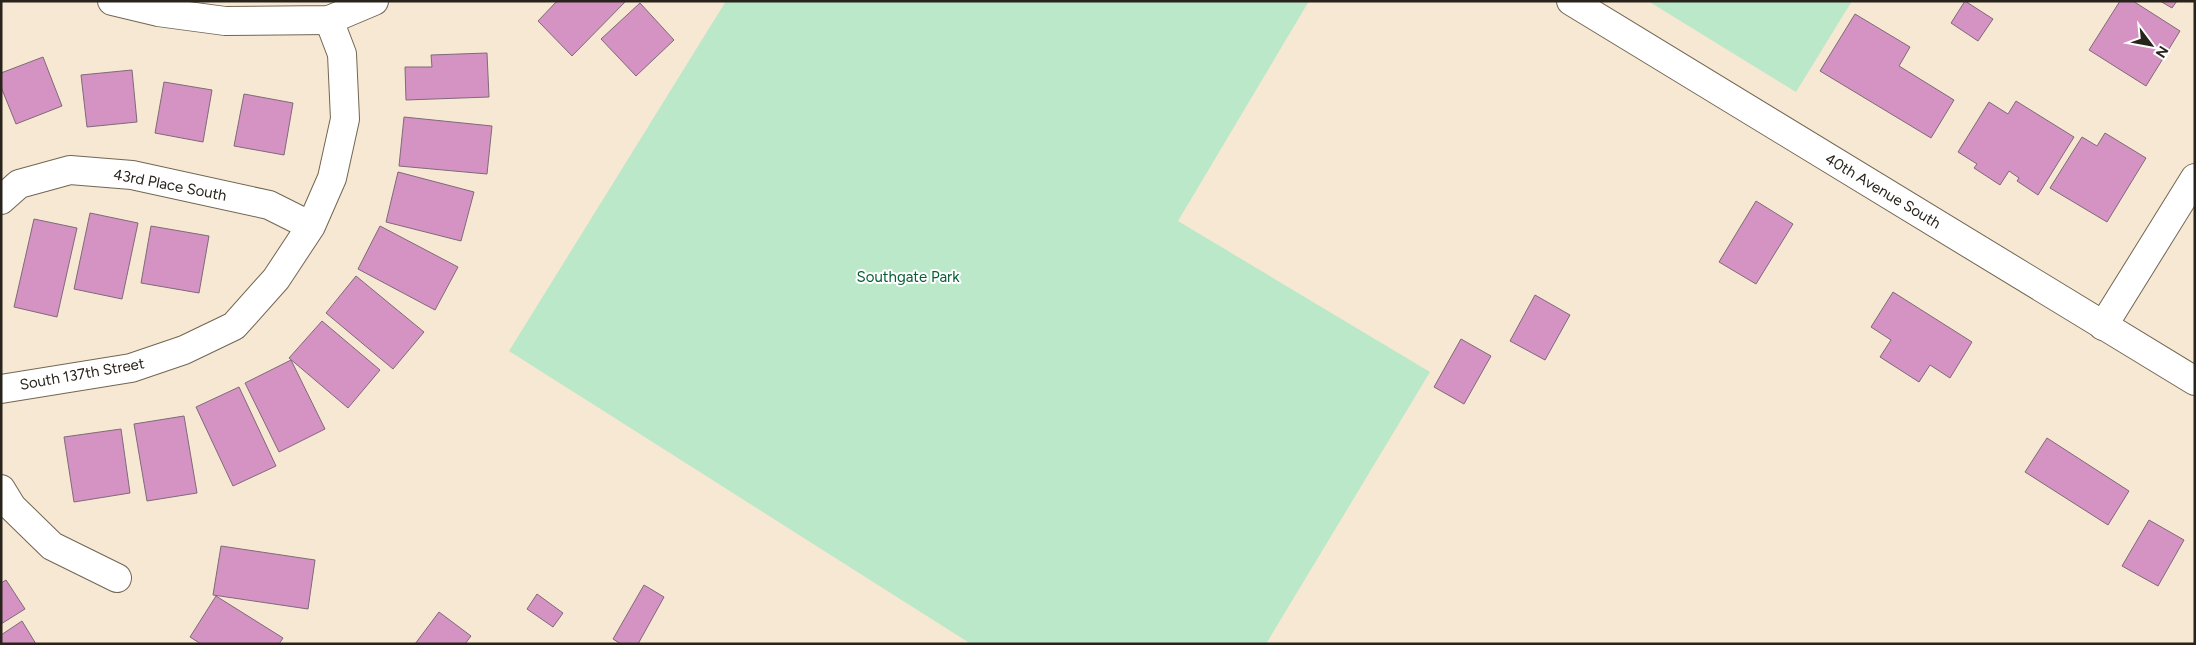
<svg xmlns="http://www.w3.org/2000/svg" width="2196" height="645" font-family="Figtree,sans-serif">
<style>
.green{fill:#bce8ca}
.building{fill:#d493c2;stroke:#7f6a79}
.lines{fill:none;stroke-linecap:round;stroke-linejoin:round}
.street-casing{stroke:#726653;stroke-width:30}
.secondary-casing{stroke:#726653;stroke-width:30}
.street{stroke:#fff;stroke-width:28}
.secondary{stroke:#fff;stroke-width:28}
.labels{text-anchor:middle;stroke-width:4;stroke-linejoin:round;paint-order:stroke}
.street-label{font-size:15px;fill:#28231b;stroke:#fff}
.park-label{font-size:15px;fill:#065e34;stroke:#fff}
</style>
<rect width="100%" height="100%" fill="#f6e8d2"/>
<path class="green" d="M726,1H1309L1178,221L1430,372L1266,644H971L509,351Z
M1648,1H1852L1796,92Z"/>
<path class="building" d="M557,1H626L572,56L538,21Z
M1965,1L1993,19L1978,41L1951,23Z
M2120,1H2133L2180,31L2146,86L2089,50Z
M2160,1H2177L2172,8Z
M640,3L674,40L636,76L601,39Z
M1855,14L1910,47L1899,66L1954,100L1931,138L1820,71Z
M487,53L489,97L406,100L405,67H432L431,55Z
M43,57L62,106L16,124L1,87V73Z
M132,70L137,122L87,127L81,75Z
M164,82L212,90L203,142L155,133Z
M244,94L293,103L284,155L234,146Z
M2016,101L2074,137L2038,195L2017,181L2019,178L2009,171L2000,185L1974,168L1977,164L1958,152L1989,102L2008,114Z
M404,117L492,126L487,174L399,166Z
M2105,133L2146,158L2107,222L2050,188L2082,137L2097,146Z
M398,172L474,192L461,241L386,222Z
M1756,201L1793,224L1756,284L1719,262Z
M90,213L138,223L122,299L74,289Z
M34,219L77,228L57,317L14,307Z
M151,226L209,236L199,293L141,283Z
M380,226L458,267L435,310L358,269Z
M356,276L424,332L393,369L326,313Z
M1893,292L1972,342L1950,378L1930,365L1919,382L1880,357L1891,340L1871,327Z
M1535,295L1570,315L1545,360L1510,341Z
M322,321L380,370L348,408L289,358Z
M1461,339L1491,356L1464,404L1434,387Z
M291,360L325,429L279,452L245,383Z
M239,387L276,466L233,486L196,407Z
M184,416L197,493L147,501L134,424Z
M121,429L130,493L74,502L64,437Z
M2047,438L2129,491L2108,525L2025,472Z
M2149,520L2184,540L2158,586L2122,566Z
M221,546L315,560L308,609L213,595Z
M6,580L25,609L1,624V583Z
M644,585L664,597L638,644H621L613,639Z
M537,594L563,613L553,627L527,609Z
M216,596L283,638L279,644H201L190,637Z
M439,612L471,636L465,644H415Z
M22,621L36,644H1V635Z"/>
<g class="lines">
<defs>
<path id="street" d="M1,200L19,184L70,170L132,175L269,205L311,226
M2103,326L2195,178
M1,389L131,368L184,350L234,326L276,279L311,226L332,178L345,119L342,54L329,20
M1,489L12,507L52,546L117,578"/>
<path id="secondary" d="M112,1L158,12L225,21L329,20L374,1
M1571,1L2195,381"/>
</defs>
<use href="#street" class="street-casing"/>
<use href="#secondary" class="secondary-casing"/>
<use href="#street" class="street"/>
<use href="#secondary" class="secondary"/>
</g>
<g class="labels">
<g class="street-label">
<text transform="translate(170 185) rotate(11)" y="5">43rd Place South</text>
<text transform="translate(1883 191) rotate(31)" y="5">40th Avenue South</text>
<text transform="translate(82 374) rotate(-10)" y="5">South 137th Street</text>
</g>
<g class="park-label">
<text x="908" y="282">Southgate Park</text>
</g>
</g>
<rect width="2196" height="645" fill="none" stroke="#28231b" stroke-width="5"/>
<g transform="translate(2151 45) rotate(122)" stroke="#ffffff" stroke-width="4" paint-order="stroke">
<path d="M0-4L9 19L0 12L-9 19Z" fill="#28231b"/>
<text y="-8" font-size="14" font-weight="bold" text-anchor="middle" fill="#28231b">N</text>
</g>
</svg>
